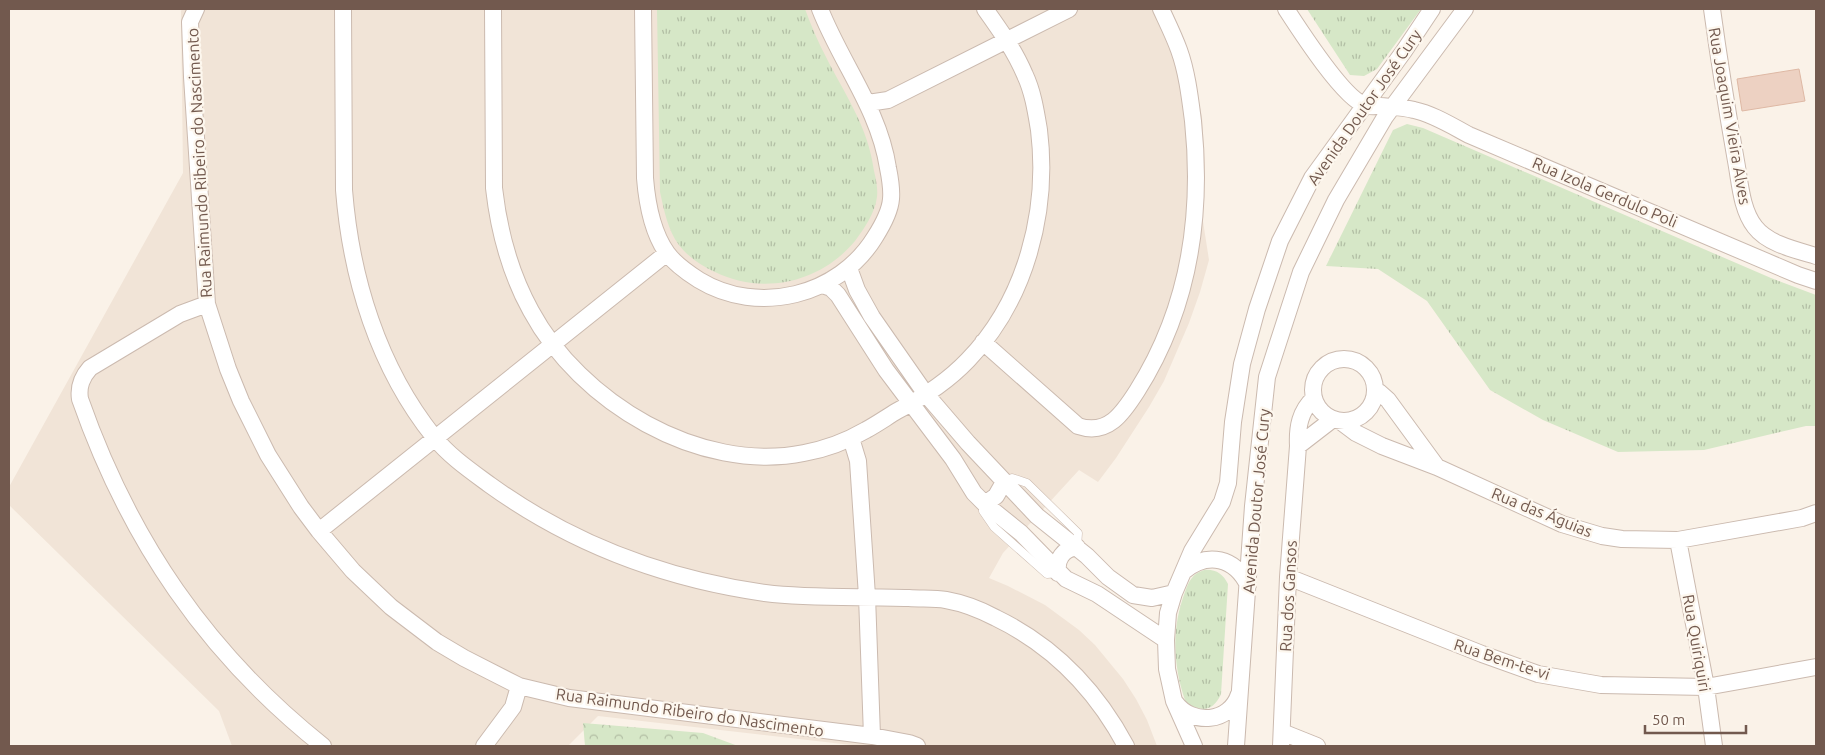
<svg xmlns="http://www.w3.org/2000/svg" width="1825" height="755" font-family="Ubuntu,sans-serif">
<style>
.residential{fill:#f1e4d7}
.grass{fill:url(#grass-tufts)}
.forest{fill:url(#forest-crowns)}
.building{fill:#edd1c2;stroke:#deb8a4}
.lines{fill:none;stroke-linecap:round;stroke-linejoin:round}
.lane-casing{stroke:#cbbaaf;stroke-width:9}
.street-casing{stroke:#cbbaaf;stroke-width:18}
.lane{stroke:#fff;stroke-width:8}
.street{stroke:#fff;stroke-width:16}
.labels{text-anchor:middle;stroke-width:4.5;stroke-linejoin:round;paint-order:stroke}
.street-label{font-size:16px;fill:#72594e;stroke:#fdf7ee}
</style>
<defs>
<pattern id="grass-tufts" width="24" height="20" patternUnits="userSpaceOnUse" patternTransform="scale(1.25)"><rect width="24" height="20" fill="#d6e7c7"/><path d="M3 7l-1-3M5 7V3M7 7l1-3M15 17l-1-3M17 17v-4M19 17l1-3" fill="none" stroke="#b2bea4"/></pattern>
<pattern id="forest-crowns" width="20" height="18" patternUnits="userSpaceOnUse" patternTransform="scale(1.25)"><rect width="20" height="18" fill="#d6e7c7"/><path d="M2 6a3 3 0 1 1 6 0M12 15a3 3 0 1 1 6 0" fill="none" stroke="#b2bea4"/></pattern>
</defs>
<rect width="100%" height="100%" fill="#faf2e8"/>
<path class="residential" d="M182,9H1171L1184,40L1191,65L1202,117L1205,166L1202,215L1209,260L1200,292L1189,323L1164,381L1149,407L1116,458L1098,482L1079,470L1003,553L989,578L1008,586L1045,605L1079,630L1095,645L1123,679L1136,699L1147,720L1157,746H860L598,716L568,746H232L219,711L9,505V487L183,173L181,11Z"/>
<path class="grass" d="M657,9H805C811,25 818,42 826,57C846,97 868,126 874,171C876,179 878,189 877,197C875,213 864,229 855,241C821,282 764,296 715,272C702,266 688,257 679,245C668,231 664,210 660,192Z
M1307,9H1421L1377,69L1364,76L1350,75Z
M1407,124L1423,128L1771,278L1816,295V426H1806L1704,450L1618,452L1543,420L1490,390L1427,301L1378,269L1326,266L1393,130Z
M1204,570C1216,569 1223,574 1228,584L1221,694C1213,712 1201,712 1186,703C1173,667 1171,629 1185,592C1189,581 1192,574 1204,570Z"/>
<path class="forest" d="M583,723L703,733L738,746H585Z"/>
<path class="building" d="M1799,69L1805,101L1742,111L1737,79Z"/>
<g class="lines">
<defs>
<path id="lane" d="M1004,482L1012,478L1027,483L1078,533L1077,547
M984,505L983,511L994,527L1047,574L1058,573"/>
<path id="street" d="M196,9L190,22L192,77L207,304L228,369L241,401L268,455L301,507L319,531L353,571L391,607L437,642L464,658L519,686L569,698L872,736L909,743L917,746
M343,9L344,190C351,278 378,367 434,437C449,456 471,471 490,485C572,544 666,579 765,593C813,599 861,596 909,598C921,599 934,598 946,600C963,603 981,610 996,618C1054,646 1096,690 1126,746
M493,9L494,188C499,232 510,273 531,311C580,402 699,474 804,453C826,449 847,441 866,430C877,424 887,417 897,411C922,398 949,380 968,360C1026,300 1049,211 1039,130C1036,112 1033,92 1025,75C1015,51 1000,30 985,9
M643,9L645,178C647,203 652,232 667,253C675,264 688,273 699,280C758,316 839,296 875,237C882,226 890,212 891,199C892,189 890,178 888,168C879,109 841,63 820,9
M1286,9C1299,29 1344,99 1365,105C1369,107 1375,106 1380,106C1391,107 1403,107 1414,110C1433,114 1452,126 1469,135L1798,275L1816,281
M1712,9C1719,60 1727,110 1736,161C1740,182 1741,209 1755,227C1768,244 1796,250 1816,256
M868,103L888,100L1069,9
M849,268L857,290L872,317L925,393L968,443L1037,516L1087,556L1108,577L1133,595L1152,598L1174,593
M822,285L831,288L838,295L886,370L953,459L974,493L985,504L1021,533L1066,579L1097,594L1166,640
M207,304L180,314L90,368C82,377 78,386 80,399C129,539 206,653 323,746
M983,342L1078,426C1108,436 1123,413 1137,391C1189,309 1203,217 1193,121C1190,98 1187,72 1179,50C1174,36 1167,22 1161,9
M1313 390a31 31 0 1 1 62 0a31 31 0 1 1-62 0Z
M1376,391L1379,392L1388,400L1437,467
M1340,421L1356,433L1382,446L1437,467L1562,524L1602,536L1622,539L1678,540L1802,518L1816,513
M851,438L858,461L867,596L872,736
M1298,446L1333,419
M985,504L996,496L1004,482
M319,531L667,253
M1678,540L1706,687L1714,746
M1184,571C1208,551 1235,558 1248,585
M1058,573C1056,559 1063,549 1077,547
M1288,577L1482,654L1538,674L1601,685L1706,687L1816,667
M1175,702C1192,726 1230,723 1239,694
M1282,732L1317,746
M484,746L513,707L519,686
M1194,746L1174,701L1167,669L1166,640L1168,613L1174,593L1192,551L1222,502L1228,483L1233,422L1242,364L1257,309L1280,241L1312,178L1404,51L1432,9
M1236,746L1253,506L1267,377L1301,272L1336,200L1385,117L1465,9
M1281,746L1288,577L1298,446C1297,427 1300,411 1314,398"/>
</defs>
<use href="#lane" class="lane-casing"/>
<use href="#street" class="street-casing"/>
<use href="#lane" class="lane"/>
<use href="#street" class="street"/>
</g>
<g class="labels">
<g class="street-label">
<text transform="translate(1364 107) rotate(-55)" y="6">Avenida Doutor José Cury</text>
<text transform="translate(1730 116) rotate(80)" y="6">Rua Joaquim Vieira Alves</text>
<text transform="translate(199 163) rotate(-93)" y="6">Rua Raimundo Ribeiro do Nascimento</text>
<text transform="translate(1605 192) rotate(23)" y="6">Rua Izola Gerdulo Poli</text>
<text transform="translate(1256 501) rotate(-85)" y="6">Avenida Doutor José Cury</text>
<text transform="translate(1542 512) rotate(22)" y="6">Rua das Águias</text>
<text transform="translate(1288 596) rotate(-87)" y="6">Rua dos Gansos</text>
<text transform="translate(1697 643) rotate(80)" y="6">Rua Quiriquiri</text>
<text transform="translate(1502 659) rotate(18)" y="6">Rua Bem-te-vi</text>
<text transform="translate(690 712) rotate(8)" y="6">Rua Raimundo Ribeiro do Nascimento</text>
</g>
</g>
<rect width="1825" height="755" fill="none" stroke="#72594e" stroke-width="20"/>
<path d="M1645 725v8h101v-8" fill="none" stroke="#72594e" stroke-width="2.5"/>
<text x="1652" y="725" font-size="15" fill="#72594e" stroke="#fdf7ee" stroke-width="4" paint-order="stroke">50 m</text>
</svg>
